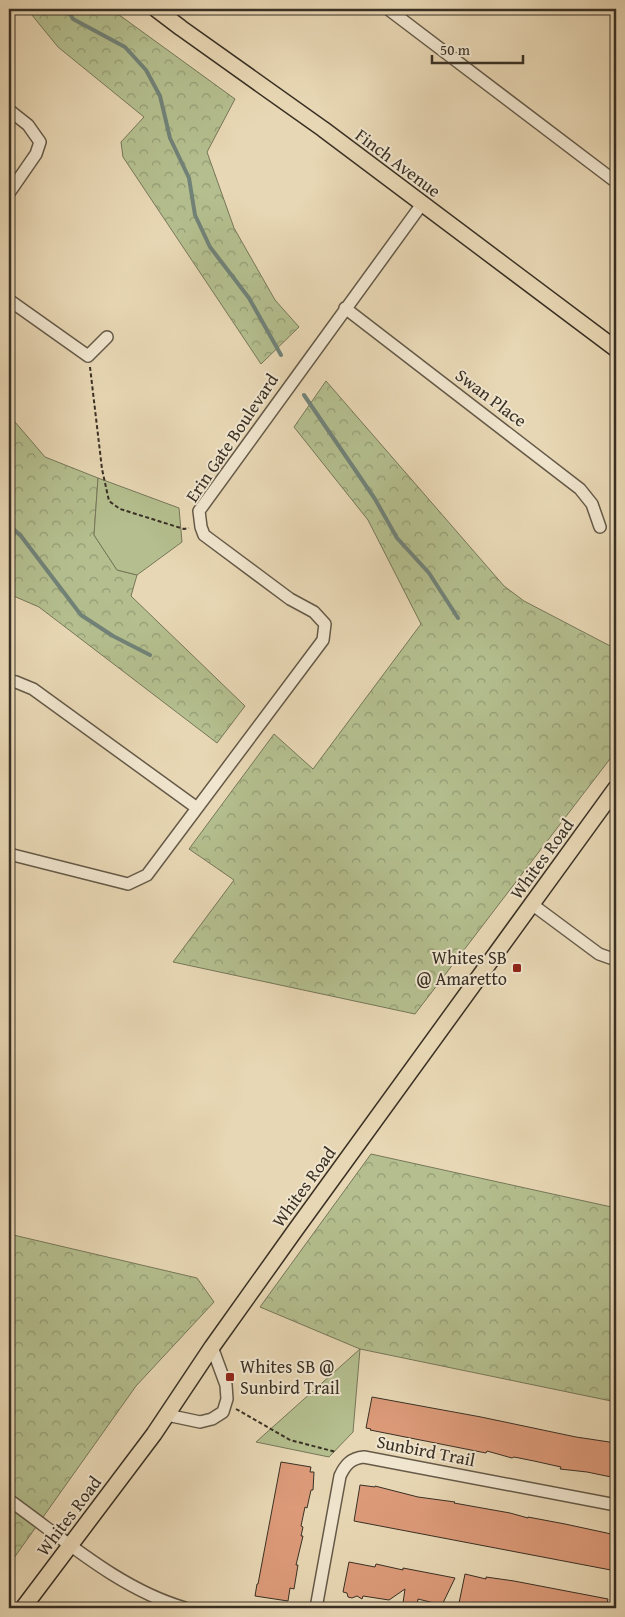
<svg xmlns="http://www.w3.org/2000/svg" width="625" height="1617" font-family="'Gentium Book Plus',serif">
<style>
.forest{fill:url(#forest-crowns);stroke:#767759}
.park{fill:#b4be8e;stroke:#767759}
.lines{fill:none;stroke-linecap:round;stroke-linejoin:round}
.stream{stroke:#718278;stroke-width:4}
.building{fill:#dc9a79;stroke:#393024}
.minor-casing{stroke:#655a48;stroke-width:14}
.major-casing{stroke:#393024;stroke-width:18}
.path{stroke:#393024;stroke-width:2;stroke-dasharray:4 2.5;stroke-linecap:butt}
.minor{stroke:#f0e5ce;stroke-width:11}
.major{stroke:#e8d7b4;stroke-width:15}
.poi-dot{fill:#8f2418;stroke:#f0e5ce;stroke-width:2}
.labels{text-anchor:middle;stroke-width:4;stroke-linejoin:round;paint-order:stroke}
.street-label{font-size:18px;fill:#393024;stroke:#f0e5ce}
.poi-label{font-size:18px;fill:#393024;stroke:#f0e5ce;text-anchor:end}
</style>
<defs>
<pattern id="forest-crowns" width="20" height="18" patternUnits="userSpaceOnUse" patternTransform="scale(1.25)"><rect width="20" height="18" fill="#b4be8e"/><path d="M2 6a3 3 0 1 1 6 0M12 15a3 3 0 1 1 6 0" fill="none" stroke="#939b74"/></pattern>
</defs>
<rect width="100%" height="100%" fill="#e8d7b4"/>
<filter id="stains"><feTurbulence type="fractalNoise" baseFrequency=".004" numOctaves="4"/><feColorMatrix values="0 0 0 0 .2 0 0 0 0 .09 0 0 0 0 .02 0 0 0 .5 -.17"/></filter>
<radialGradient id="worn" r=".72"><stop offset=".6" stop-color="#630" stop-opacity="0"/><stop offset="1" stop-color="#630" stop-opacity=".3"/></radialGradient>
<path class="forest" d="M27,9H111L235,99L207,152L234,228L275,300L299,327L261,364L123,157L121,142L144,117L58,47Z
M326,381L504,586L524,601L616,649V751L415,1014L173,962L234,880L189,849L274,734L313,769L421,624L368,520L294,427Z
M9,415L45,457L98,478L94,535L117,570L137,575L131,596L245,706L217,743L39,607L9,594Z
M371,1154L616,1208V1402L360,1349L260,1307Z
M9,1234L197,1278L214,1302L136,1386L9,1565Z"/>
<path class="park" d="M98,478L179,508L182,542L137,575L117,570L94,535Z
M360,1349L353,1432L329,1457L256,1442Z"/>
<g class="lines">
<path class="stream" d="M67,9L73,19L125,47L146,70L160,96L170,138L189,178L195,215L210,247L249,298L281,355
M304,395L375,499L397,538L429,573L458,618
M9,525L21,536L81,615L113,636L150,655"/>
</g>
<path class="building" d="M372,1397L481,1417L576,1437L616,1443V1478L587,1472L560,1469L561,1467L534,1461L514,1457L512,1458L487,1451L486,1453L370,1430L371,1429L366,1428Z
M281,1462L311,1467L310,1472H314L313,1490H311L307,1508L305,1507L301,1526L303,1527L301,1536H303L296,1565H298L294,1589L290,1588L288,1601L255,1596L257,1584H258Z
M360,1485L375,1487V1486L418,1497L455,1502L454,1503L510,1513L528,1518V1517L565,1524L616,1535V1571L354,1521Z
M349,1562L375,1567L376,1564L403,1570V1568L455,1578L442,1605L418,1599L417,1605L403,1603L405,1589L389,1600L363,1596L362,1599L357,1596L352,1598L348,1597L347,1593L343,1592Z
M465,1574L486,1579V1577L514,1581L608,1599L606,1608H481L472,1606V1608H458Z"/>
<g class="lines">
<defs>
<path id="minor" d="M388,9L616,182
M9,110L28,125L40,142L36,154L9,193
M9,300L88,356L107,337
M345,308L580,489L592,504L600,527
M9,681L16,682L33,689L197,808
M9,854L128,884L147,875L323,640L325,624L314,612L290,599L204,535L201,527L199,511L422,204
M533,905L599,954L616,960
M167,1415L200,1422L212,1419L223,1412L227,1399L226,1385L212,1347
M9,1500C64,1539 119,1589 185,1608
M316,1608L340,1476C345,1465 351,1458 364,1457L616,1505"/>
<path id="major" d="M156,9L181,28L323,129L616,349
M23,1608L154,1434L212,1347L294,1232L616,788"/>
</defs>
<use href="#minor" class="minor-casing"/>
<use href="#major" class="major-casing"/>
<path class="path" d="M90,367L102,469L109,501L120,509L184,529L189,528
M236,1409L290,1440L336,1452"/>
<use href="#minor" class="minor"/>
<use href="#major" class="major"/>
</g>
<g class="poi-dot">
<rect x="512" y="963" width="10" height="10" rx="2.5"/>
<rect x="225" y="1372" width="10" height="10" rx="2.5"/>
</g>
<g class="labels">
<g class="street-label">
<text transform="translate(398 163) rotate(37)" y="6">Finch Avenue</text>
<text transform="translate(491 398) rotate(37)" y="6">Swan Place</text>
<text transform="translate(232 438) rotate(-56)" y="6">Erin Gate Boulevard</text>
<text transform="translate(542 859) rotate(-54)" y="6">Whites Road</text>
<text transform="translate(304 1187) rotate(-54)" y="6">Whites Road</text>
<text transform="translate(426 1451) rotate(11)" y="6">Sunbird Trail</text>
<text transform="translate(69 1516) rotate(-53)" y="6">Whites Road</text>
</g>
<g class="poi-label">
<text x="507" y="964">Whites SB<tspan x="507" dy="21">@ Amaretto</tspan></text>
<text x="240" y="1373" text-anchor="start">Whites SB @<tspan x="240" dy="21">Sunbird Trail</tspan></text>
</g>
</g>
<rect width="625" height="1617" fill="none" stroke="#e8d7b4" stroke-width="30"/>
<rect x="10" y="10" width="605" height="1597" fill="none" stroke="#393024" stroke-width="2.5"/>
<rect x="15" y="15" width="595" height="1587" fill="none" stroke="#393024"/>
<path d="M432 55v8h91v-8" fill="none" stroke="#393024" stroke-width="2.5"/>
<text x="440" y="55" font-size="15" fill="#393024" stroke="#f0e5ce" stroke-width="4" paint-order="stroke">50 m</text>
<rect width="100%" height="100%" filter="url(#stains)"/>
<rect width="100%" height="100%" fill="url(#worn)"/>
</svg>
